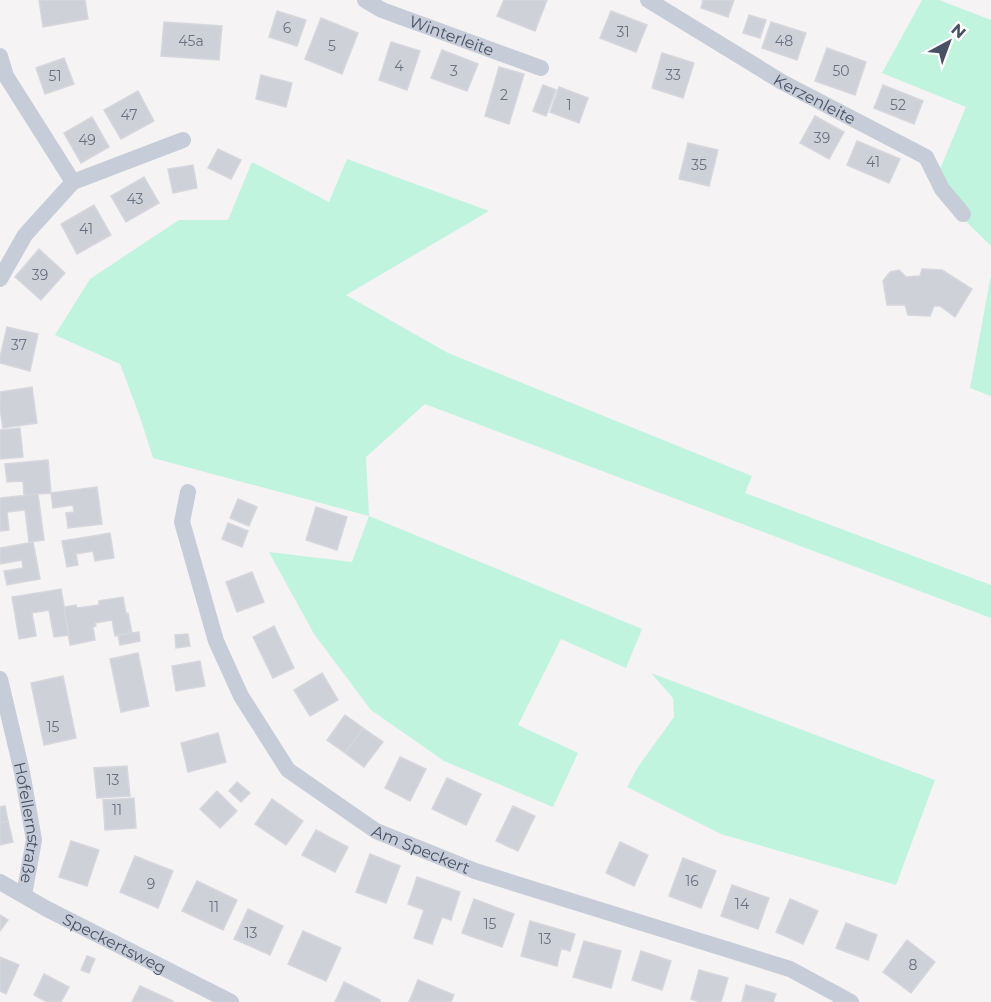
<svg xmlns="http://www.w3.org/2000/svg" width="991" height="1002" font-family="Montserrat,sans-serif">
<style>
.green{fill:#c0f4de}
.building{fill:#ced1d8;stroke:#d6d7de;stroke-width:1.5}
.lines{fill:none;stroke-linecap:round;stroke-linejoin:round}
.minor{stroke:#c6ccd8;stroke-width:16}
.labels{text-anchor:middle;stroke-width:5;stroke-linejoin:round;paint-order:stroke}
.number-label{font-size:14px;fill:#6a7180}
.street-label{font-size:16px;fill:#485162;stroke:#fff}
</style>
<rect width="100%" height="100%" fill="#f5f3f3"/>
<path class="green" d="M922,0H939L991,20V246L932,188L966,107L882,73Z
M347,159L489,211L346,295L448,353L752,476L745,493L991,585V618L425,404L366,457L369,516L642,629L626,668L561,639L518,725L578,753L553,807L444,761L371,710L314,634L269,552L352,562L369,516L153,458L140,417L120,364L55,335L90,279L179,220H228L252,162L329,202Z
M991,275V396L970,388Z
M651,673L935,780L896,885L721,834L627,787L638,767L674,717L673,698Z"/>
<path class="building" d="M39,0H85L88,19L43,27Z
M504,0H547L535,31L497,16Z
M702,0H734L728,17L701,8L703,1Z
M277,11L306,20L297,46L269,37Z
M611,11L647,25L636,52L600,38Z
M749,15L766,20L760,38L743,33Z
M321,18L358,33L342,74L305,59Z
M164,22L222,26L219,60L161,56Z
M771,22L806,33L797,60L762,48Z
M391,42L420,51L407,90L379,80Z
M827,48L866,62L855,95L815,81Z
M442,50L478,64L467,91L431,78Z
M662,53L694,63L683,98L652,88Z
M64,58L74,84L45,94L36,68Z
M499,67L524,74L509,124L485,116Z
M261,75L292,83L286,107L256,99Z
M543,85L556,90L546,116L533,111Z
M883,85L923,101L914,124L874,108Z
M559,87L588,98L579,123L550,112Z
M138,91L154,121L121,139L104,110Z
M815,116L844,132L829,159L800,143Z
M92,117L109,147L81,163L64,133Z
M857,141L900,159L889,183L847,165Z
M688,143L718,150L709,186L679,179Z
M218,149L241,160L231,179L208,168Z
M193,165L197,188L173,193L168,169Z
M144,177L159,203L126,222L111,196Z
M94,205L111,235L77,254L61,224Z
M39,249L65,273L41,300L15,277Z
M922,269L942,270L972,289L955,317L940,306H934L930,316L908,315L905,305H887L883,281L890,272L899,270L906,277L920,276Z
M7,327L38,334L30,371L0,363V357Z
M32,387L37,423L3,428L0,409V392Z
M20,428L23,457L0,459V430Z
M48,460L51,493L24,495L23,481L7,482L5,464Z
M97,487L102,524L68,528L66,513L74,512L73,505L53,508L51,493Z
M38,494L44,540L29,542L25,510L7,512L9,530L0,531V498Z
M238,499L257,507L249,526L230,518Z
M316,507L347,517L337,550L306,540Z
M228,523L248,531L242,547L222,539Z
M110,533L114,558L95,561L93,551L76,554L78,565L67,567L62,541Z
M33,542L40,579L7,585L4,571L23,568L22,560L0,564V548Z
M252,572L264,602L237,612L226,582Z
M61,589L69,635L54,637L49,610L32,613L36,636L19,639L12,597Z
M123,597L126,614L128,613L132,633L115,636L112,620L95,623L96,626L93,627L95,640L70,645L64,607L76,605L77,608L99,605V601Z
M274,626L294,668L273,678L253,637Z
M139,632L140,641L120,645L118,635Z
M188,634L190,646L176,648L175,635Z
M138,653L149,706L121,712L110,659Z
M200,661L205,686L176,691L172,666Z
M322,673L338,700L310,716L294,690Z
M63,676L76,738L44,745L31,683Z
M345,715L363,728L345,753L327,740Z
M363,728L383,742L364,767L345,753Z
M218,733L226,762L188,772L181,743Z
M400,757L426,769L410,801L385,788Z
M127,766L130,796L97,798L94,768Z
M447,778L481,794L466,825L432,809Z
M237,782L250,793L241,802L229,791Z
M217,791L237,811L220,828L200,809Z
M134,798L136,828L105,830L103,800Z
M272,799L303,821L286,845L255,824Z
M5,806L8,821L0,823V807Z
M513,806L535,816L518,851L496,841Z
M8,821L13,842L0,845V823Z
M316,830L348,847L335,872L302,855Z
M71,841L99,850L87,886L59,877Z
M620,842L648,855L634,886L606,873Z
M370,854L400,866L386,903L356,892Z
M135,856L173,871L158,908L120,892Z
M683,858L716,871L701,908L669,896Z
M417,877L460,892L451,920L442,917L432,944L414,938L424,910L408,904Z
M197,881L237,900L223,930L182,911Z
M732,885L769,898L758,929L721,916Z
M474,899L514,914L502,947L462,933Z
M790,899L818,911L803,944L776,932Z
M248,909L283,926L270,955L234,939Z
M0,915L8,920L0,931Z
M530,921L575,934L570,951L561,948L557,966L521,956Z
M846,923L877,935L868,960L836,948Z
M303,931L341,948L326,981L288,964Z
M907,940L935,962L911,993L883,972Z
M584,941L621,951L611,988L573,977Z
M641,951L671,961L662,990L632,980Z
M87,956L95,959L89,973L81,970Z
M0,957L19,965L6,994L0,991Z
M699,970L728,978L721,1002H700L691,999Z
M44,974L69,987L61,1002H47L34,995Z
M418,980L454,995L451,1002H409Z
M344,982L380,1000V1002H335Z
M746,985L776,994L773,1002H742Z
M140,986L173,1001L172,1002H132Z"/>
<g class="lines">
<g class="minor">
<path id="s1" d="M365,0L382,10L541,68"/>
<path id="s2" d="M648,0L782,82L926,157L942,189L963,214"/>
<path d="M0,56L6,76L73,182"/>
<path d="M0,279L25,235L73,182L183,140"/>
<path id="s3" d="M188,492L182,522L216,641L241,696L288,770L376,831L475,871L790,969L851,1002"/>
<path id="s4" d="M0,679L22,772L34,840L24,895"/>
<path id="s5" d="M0,882L47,909L231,1002"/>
</g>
</g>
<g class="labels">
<g class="number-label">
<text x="287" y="33">6</text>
<text x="623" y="37">31</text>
<text x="191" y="46">45a</text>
<text x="784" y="46">48</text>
<text x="332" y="51">5</text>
<text x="399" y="71">4</text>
<text x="454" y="76">3</text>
<text x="841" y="76">50</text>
<text x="673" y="80">33</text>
<text x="55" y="81">51</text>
<text x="504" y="100">2</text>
<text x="569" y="110">1</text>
<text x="898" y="110">52</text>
<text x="129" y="120">47</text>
<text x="822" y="143">39</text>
<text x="87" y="145">49</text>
<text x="873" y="167">41</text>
<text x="699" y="170">35</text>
<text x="135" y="204">43</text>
<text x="86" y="234">41</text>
<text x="40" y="280">39</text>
<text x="19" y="350">37</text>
<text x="53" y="732">15</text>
<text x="113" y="785">13</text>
<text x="117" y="815">11</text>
<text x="692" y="886">16</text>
<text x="151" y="889">9</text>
<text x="742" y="909">14</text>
<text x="214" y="912">11</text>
<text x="490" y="929">15</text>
<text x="251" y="938">13</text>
<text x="545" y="944">13</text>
<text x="913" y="970">8</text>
</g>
<g class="street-label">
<text dy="6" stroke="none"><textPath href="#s1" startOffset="94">Winterleite</textPath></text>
<text dy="6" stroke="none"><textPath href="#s2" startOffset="194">Kerzenleite</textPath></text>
<text dy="6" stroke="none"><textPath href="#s4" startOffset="147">Hofellernstraße</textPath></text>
<text dy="6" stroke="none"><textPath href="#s3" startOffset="458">Am Speckert</textPath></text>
<text dy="6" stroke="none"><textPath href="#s5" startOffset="130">Speckertsweg</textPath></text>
</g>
</g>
<g transform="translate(949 42) rotate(41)" stroke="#ffffff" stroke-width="4.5" paint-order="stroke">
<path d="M0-4.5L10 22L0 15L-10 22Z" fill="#485162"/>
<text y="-9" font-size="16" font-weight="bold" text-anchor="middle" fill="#485162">N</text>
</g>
</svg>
